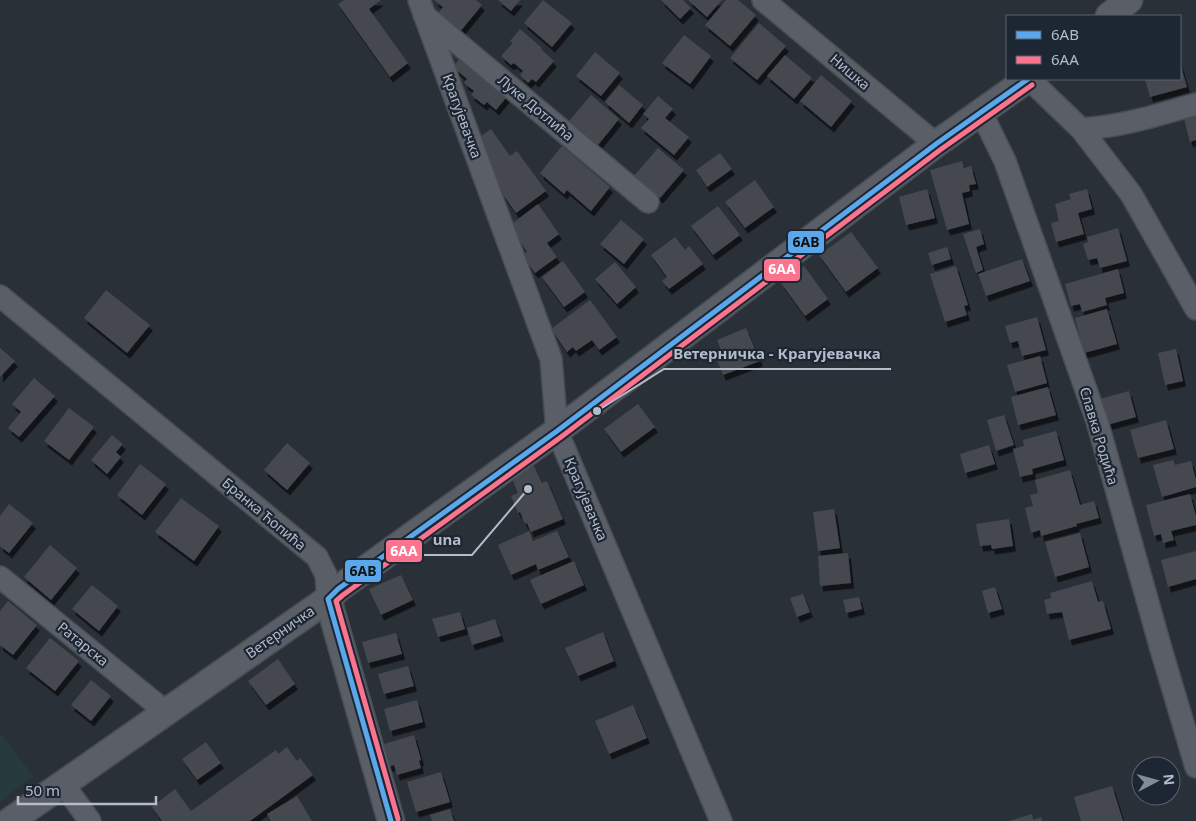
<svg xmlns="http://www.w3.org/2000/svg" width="1196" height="821" font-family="'Noto Sans',sans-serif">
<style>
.green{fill:#273a3e}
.building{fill:#444950;filter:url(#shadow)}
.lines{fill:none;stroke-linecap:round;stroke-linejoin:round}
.minor-casing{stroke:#484c53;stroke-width:24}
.tertiary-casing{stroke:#484c53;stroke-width:29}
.minor{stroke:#5a5e66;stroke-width:21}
.tertiary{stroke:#5a5e66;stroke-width:26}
.bus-1-casing{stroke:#1d2633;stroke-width:9}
.bus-2-casing{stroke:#1d2633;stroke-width:9}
.bus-1{stroke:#5aa8eb;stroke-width:5}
.bus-2{stroke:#fc738d;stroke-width:5}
.labels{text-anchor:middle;stroke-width:4.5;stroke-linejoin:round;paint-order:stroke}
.street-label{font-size:14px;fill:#b4bcc9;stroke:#1d2633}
.leader{fill:none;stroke:#b4bcc9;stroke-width:2}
.callout-dot{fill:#b4bcc9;stroke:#1d2633;stroke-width:2}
.callout-label{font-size:15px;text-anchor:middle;font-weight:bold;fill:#b4bcc9;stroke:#1d2633;stroke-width:4.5;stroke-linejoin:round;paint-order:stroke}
.line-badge{stroke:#1d2633;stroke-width:2}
.badge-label{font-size:14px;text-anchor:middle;font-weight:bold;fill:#fff}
.pale-badge-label{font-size:14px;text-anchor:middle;font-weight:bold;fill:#111}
</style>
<defs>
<filter id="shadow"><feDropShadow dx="3" dy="5.5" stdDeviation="0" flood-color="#0009"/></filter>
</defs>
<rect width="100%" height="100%" fill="#2a3038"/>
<path class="green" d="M0,733L33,776L0,802Z"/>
<path class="building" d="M344,0H381L369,9L408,63L390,77L338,4Z
M434,0H476L482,5L459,33L437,15L443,7Z
M498,0H520L511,11Z
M543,0L572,23L552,47L524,23Z
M661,0H683L691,8L680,19Z
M688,0H722L707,17Z
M726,0H738L756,15L730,46L705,25Z
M759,23L786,46L757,80L730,58Z
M520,29L542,48L541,49L554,61L536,82L532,79L528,83L520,75L523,71L514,63L511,65L501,56L513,43L510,41Z
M684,35L711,56L690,84L662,63Z
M595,52L620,73L601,96L576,76Z
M463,54L509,94L496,110L487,102L484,105L471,95L474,91L464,83L467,79L453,67Z
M785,55L812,78L794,99L767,76Z
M1180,63L1187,87L1150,97L1145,79H1180Z
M821,75L852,101L831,127L800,101Z
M619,85L643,105L629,123L605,102Z
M591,95L619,119L598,145L569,121Z
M658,96L673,109L665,118L689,137L674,155L641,128L649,119L643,114Z
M1196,112V140L1190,142L1183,115Z
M491,129L510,156L517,151L546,191L516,213L490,176L488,167L491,165L474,141Z
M562,146L610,187L591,211L567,190L564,194L540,173Z
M658,148L684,170L660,198L634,176Z
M720,153L732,169L707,187L696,170Z
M962,161L964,168L971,166L976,184L969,185L970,191L962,193L969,224L947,230L930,170Z
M755,180L774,207L745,228L725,202Z
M927,189L935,218L906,225L899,197Z
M1087,189L1092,209L1078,213L1084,234L1056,242L1051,223L1059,221L1055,204L1071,199L1069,194Z
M538,204L559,234L547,243L557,257L535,273L522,255L527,252L509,226Z
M718,206L740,235L713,255L691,226Z
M621,220L644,239L624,264L600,244Z
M1118,228L1127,261L1100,268L1097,258L1088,260L1083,244L1088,242L1087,237Z
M980,229L984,244L976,247L983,270L976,273L963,234Z
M851,232L878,268L846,292L819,255Z
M675,237L685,250L689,246L703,264L669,289L662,281L667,277L651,255Z
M947,247L951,259L932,265L928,253Z
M1022,259L1030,281L986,296L978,274Z
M563,261L585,292L564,307L542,277Z
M615,262L636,287L617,304L595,279Z
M804,266L828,299L805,316L781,283Z
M956,266L968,305L964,306L967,315L945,322L930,274Z
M1118,269L1124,293L1105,298L1107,305L1082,312L1080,304L1071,306L1065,284Z
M106,290L150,325L127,353L84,318Z
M590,300L617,337L599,350L592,340L576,351L573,347L567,352L551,329Z
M1107,309L1117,344L1084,353L1075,318Z
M1037,317L1046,350L1022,356L1018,341L1010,343L1005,326Z
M746,328L760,361L723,375L716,358L723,356L717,340Z
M0,348L15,361L0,377Z
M1176,349L1183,381L1165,385L1158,353Z
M1040,356L1047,383L1015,392L1007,365Z
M34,378L55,396L19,437L8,428L21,412L12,404Z
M1048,387L1056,415L1018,425L1011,397Z
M1129,391L1136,417L1103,426L1096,400Z
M638,404L655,427L621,452L604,429Z
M69,408L94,427L69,460L44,441Z
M1004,415L1014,445L996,451L987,420Z
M1166,420L1174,449L1138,458L1130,430Z
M1056,431L1064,460L1032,469L1033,474L1020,477L1013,449L1024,446L1023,440Z
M112,435L123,444L116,452L121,457L107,474L91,460Z
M287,443L310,463L287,490L264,470Z
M989,445L995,464L965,473L960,454Z
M1173,460L1175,465L1191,461L1196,480V487L1162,497L1153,465Z
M140,464L166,484L142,515L117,495Z
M534,466L542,483L547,481L563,519L531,532L527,523L525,524L520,512L518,513L511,496L518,493L511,476Z
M1070,470L1080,505L1094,501L1099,518L1076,524L1077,526L1041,536L1040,530L1031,533L1025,508L1033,506L1030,495L1038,493L1035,480Z
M1190,494L1196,516V525L1171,531L1174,540L1163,543L1161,534L1154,536L1146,505Z
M181,498L219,526L194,561L155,532Z
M9,504L33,523L9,553L0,546V516Z
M834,509L840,548L818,551L813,512Z
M1009,519L1013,546L992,549L991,545L980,546L976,524Z
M529,531L533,541L557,531L569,557L538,570L536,564L511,575L498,545Z
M1080,533L1089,567L1055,577L1045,542Z
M50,545L77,568L51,600L24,577Z
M1196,551V579L1168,587L1161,560Z
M848,553L851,583L820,586L818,556Z
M574,561L584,585L541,604L530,580Z
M401,575L413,600L381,615L369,589Z
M1092,581L1098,602L1103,601L1111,629L1069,640L1062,612L1047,614L1044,600L1051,598L1050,593Z
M92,585L118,606L99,631L72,609Z
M995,587L1002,609L988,613L982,591Z
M803,594L810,612L797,617L790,598Z
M859,597L862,609L846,613L843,600Z
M8,601L37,625L13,655L0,645V611Z
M460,612L465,629L438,637L432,619Z
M495,619L501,636L472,645L467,628Z
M603,632L614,661L578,676L565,648Z
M396,633L402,654L368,663L362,642Z
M50,638L79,661L55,691L26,668Z
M278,659L295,684L266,705L248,681Z
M408,666L414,686L384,694L378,674Z
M91,680L111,696L91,721L71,705Z
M417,700L423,722L390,731L384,709Z
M633,705L647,738L609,754L595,721Z
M414,735L421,760L419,761L421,768L397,775L394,765L388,767L381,745Z
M206,742L221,763L197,780L182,759Z
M287,747L297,761L300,758L313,775L250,821H162L152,807L175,789L191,811L276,750L278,754Z
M441,772L450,802L416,812L407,782Z
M1112,786L1123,821H1081L1074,797Z
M297,796L312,821H271L267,814Z
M450,809L454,821H432L430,815Z
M1032,814L1033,820L1041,817L1042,821H1009Z"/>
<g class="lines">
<defs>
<path id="minor" d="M419,0L551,359L557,431L721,821
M763,0L936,144
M424,15L648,202
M1029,79L1081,129L1131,194L1196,309
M981,112L1005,161L1097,421L1161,649L1196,767
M1081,129C1121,127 1158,115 1196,104
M0,296L317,557L326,575L328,599
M0,577L166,712
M63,784L90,821"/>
<path id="tertiary" d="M1109,16L1129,0
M328,599L391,821
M10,821L328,599L338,589L557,431L936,144L1028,79"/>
</defs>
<use href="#minor" class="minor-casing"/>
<use href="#tertiary" class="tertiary-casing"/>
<use href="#minor" class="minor"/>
<use href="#tertiary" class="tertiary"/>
<defs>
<path id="bus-1" d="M391,821L328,599L338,589L557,431L936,144L1028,79"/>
<path id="bus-2" d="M398,819L336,601L343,595L561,437L940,150L1032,85"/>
</defs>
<use href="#bus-1" class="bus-1-casing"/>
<use href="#bus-2" class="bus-2-casing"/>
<use href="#bus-1" class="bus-1"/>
<use href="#bus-2" class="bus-2"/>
</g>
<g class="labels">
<g class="street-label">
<text transform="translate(850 72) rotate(40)" y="5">Нишка</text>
<text transform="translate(536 108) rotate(40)" y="5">Луке Дотлића</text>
<text transform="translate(462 116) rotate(70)" y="5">Крагујевачка</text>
<text transform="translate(1099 436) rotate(73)" y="5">Славка Родића</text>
<text transform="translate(586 499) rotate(67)" y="5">Крагујевачка</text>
<text transform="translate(264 514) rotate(40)" y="5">Бранка Ћопића</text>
<text transform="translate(280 632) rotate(-35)" y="5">Ветерничка</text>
<text transform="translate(83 644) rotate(39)" y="5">Ратарска</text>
</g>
</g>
<path class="leader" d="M597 411L664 369H891M528 489L472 555H423"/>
<g class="callout-dot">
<circle cx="597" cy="411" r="5"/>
<circle cx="528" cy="489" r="5"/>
</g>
<g class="callout-label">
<text x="777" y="359">Ветерничка - Крагујевачка</text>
<text x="447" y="545">una</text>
</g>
<g class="line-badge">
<rect x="787" y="230" width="38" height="24" rx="5" fill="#5aa8eb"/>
<rect x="763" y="258" width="38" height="24" rx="5" fill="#fc738d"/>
<rect x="385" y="539" width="38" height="24" rx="5" fill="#fc738d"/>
<rect x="344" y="559" width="38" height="24" rx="5" fill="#5aa8eb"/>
</g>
<g class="badge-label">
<text x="782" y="274">6AA</text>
<text x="404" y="556">6AA</text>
</g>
<g class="pale-badge-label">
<text x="806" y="247">6AB</text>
<text x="363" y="576">6AB</text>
</g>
<rect x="1006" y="15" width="175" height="65" fill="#1d2633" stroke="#59626f"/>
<rect x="1016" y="31" width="25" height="8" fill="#5aa8eb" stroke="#59626f"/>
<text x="1051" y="40" font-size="15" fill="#b4bcc9">6AB</text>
<rect x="1016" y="56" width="25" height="8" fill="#fc738d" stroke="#59626f"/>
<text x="1051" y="65" font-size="15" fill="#b4bcc9">6AA</text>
<g transform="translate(1156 781) rotate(84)"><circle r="24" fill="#1d2633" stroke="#59626f"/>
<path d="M0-4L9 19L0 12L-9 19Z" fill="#848b96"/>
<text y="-8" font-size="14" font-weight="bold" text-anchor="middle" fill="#b4bcc9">N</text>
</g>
<path d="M18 796v8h138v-8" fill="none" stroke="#b4bcc9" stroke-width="2.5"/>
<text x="25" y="796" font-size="15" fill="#b4bcc9" stroke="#1d2633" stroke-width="4" paint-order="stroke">50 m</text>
</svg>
